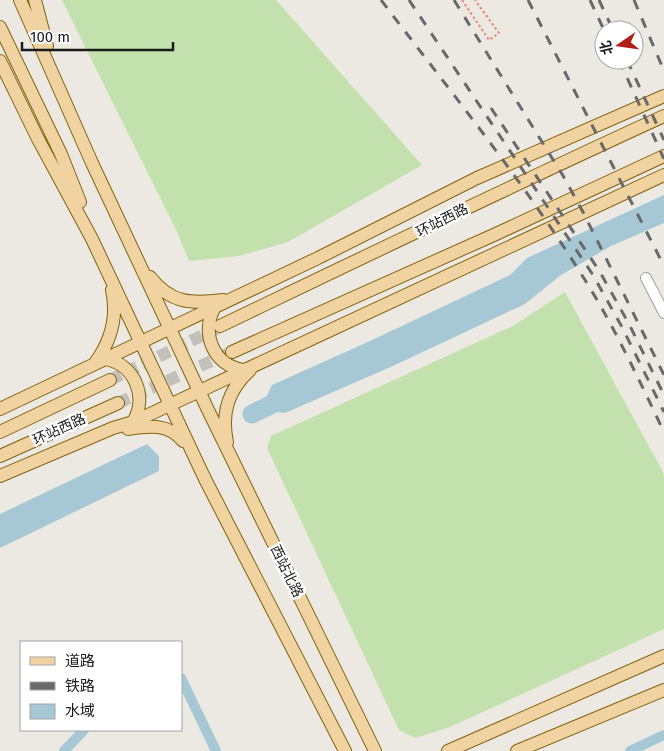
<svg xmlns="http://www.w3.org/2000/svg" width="664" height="751" font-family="'Fira Sans','Noto Sans SC',sans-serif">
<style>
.grass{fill:#c3e1ac}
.water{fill:#a6c8d5}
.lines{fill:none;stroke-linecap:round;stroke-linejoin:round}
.canal{stroke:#a6c8d5;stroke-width:10}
.river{stroke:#a6c8d5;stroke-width:19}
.major-tunnel{stroke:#c1c0b9;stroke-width:12;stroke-dasharray:12 6;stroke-linecap:butt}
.minor-casing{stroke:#9f9f9f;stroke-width:12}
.major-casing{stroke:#82630f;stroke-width:14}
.path{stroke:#ea8774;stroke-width:2;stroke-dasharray:2.5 2.5;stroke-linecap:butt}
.minor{stroke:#fff;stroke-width:10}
.major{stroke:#f1d3a1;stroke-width:12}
.rail{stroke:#696969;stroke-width:3;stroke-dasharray:10 10;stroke-linecap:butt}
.labels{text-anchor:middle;stroke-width:5;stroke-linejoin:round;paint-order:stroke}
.street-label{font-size:14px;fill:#1b1b1b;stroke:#fff}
</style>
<rect width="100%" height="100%" fill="#ebe9e1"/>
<path class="grass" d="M62,0H276L422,165L288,242L239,256L189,261L177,232Z
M565,292L664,474V629L450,727L416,738L399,730L267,448L271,436L513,326Z"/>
<path class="water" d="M664,195V223L611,246L561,275L525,304L395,365L285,413L260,410L272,385L370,341L510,275L527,258Z
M147,444L159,456V471L0,548V514Z"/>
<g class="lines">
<path class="canal" d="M181,678L216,751
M64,751L84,730
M630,751L664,735"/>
<path class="river" d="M252,414L283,399"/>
<path class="major-tunnel" d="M110,380L218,328
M118,403L227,354"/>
<defs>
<path id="minor" d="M646,278L664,313"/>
<path id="major" d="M20,0L92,163L208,410L375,751
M35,0L47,46
M0,27L61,154L80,202
M0,61L38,139L92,239L205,479L345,751
M150,277C171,304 192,304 223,300
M215,307C200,332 213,366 244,370
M220,326C368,255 515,184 664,116
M232,352L496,234L664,156
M106,359C135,365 148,397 133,422
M95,363C111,341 118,317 112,290
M0,409L318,258L477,178L664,96
M128,429C149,426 168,423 183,441
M0,432L110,380
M227,442C221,413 228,390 250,370
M0,456L118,403
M0,476L113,428L133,422L664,175
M448,751L664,656
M517,751L664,690"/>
</defs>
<use href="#minor" class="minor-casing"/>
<use href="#major" class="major-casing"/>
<path class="path" d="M462,0L489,40L499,33L475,0"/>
<use href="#minor" class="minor"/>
<use href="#major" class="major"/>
<path class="rail" d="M381,0C451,92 524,182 585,280C615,328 639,380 664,432
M409,0L593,275L622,327L664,412
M454,0L562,174L583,212L664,375
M528,0L664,266
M590,0L604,30
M599,0L613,30
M634,0L664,71
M619,60L664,159
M627,60L664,140
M491,108L600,272L629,324L664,395"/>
</g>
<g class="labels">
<g class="street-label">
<text transform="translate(442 220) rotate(-27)" y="5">环站西路</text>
<text transform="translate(59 429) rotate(-24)" y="5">环站西路</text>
<text transform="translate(287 571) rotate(64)" y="5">西站北路</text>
</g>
</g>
<rect x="20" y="641" width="162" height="90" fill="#ffffff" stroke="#a4a4a4"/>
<rect x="30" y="657" width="25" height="8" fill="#f1d3a1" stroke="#a4a4a4"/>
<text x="65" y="666" font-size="15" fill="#1b1b1b">道路</text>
<rect x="30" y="682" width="25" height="8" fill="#696969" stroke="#a4a4a4"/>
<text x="65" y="691" font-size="15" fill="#1b1b1b">铁路</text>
<rect x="30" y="704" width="25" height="15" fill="#a6c8d5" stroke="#a4a4a4"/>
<text x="65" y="716" font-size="15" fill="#1b1b1b">水域</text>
<g transform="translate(619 45) rotate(257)"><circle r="24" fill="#ffffff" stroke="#a4a4a4"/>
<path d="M0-4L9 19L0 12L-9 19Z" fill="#b11e15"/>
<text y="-8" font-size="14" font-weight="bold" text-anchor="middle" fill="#1b1b1b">北</text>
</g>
<path d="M22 42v8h151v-8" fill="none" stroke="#1b1b1b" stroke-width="2.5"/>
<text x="30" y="42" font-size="15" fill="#1b1b1b" stroke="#ffffff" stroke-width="4" paint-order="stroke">100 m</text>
</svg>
